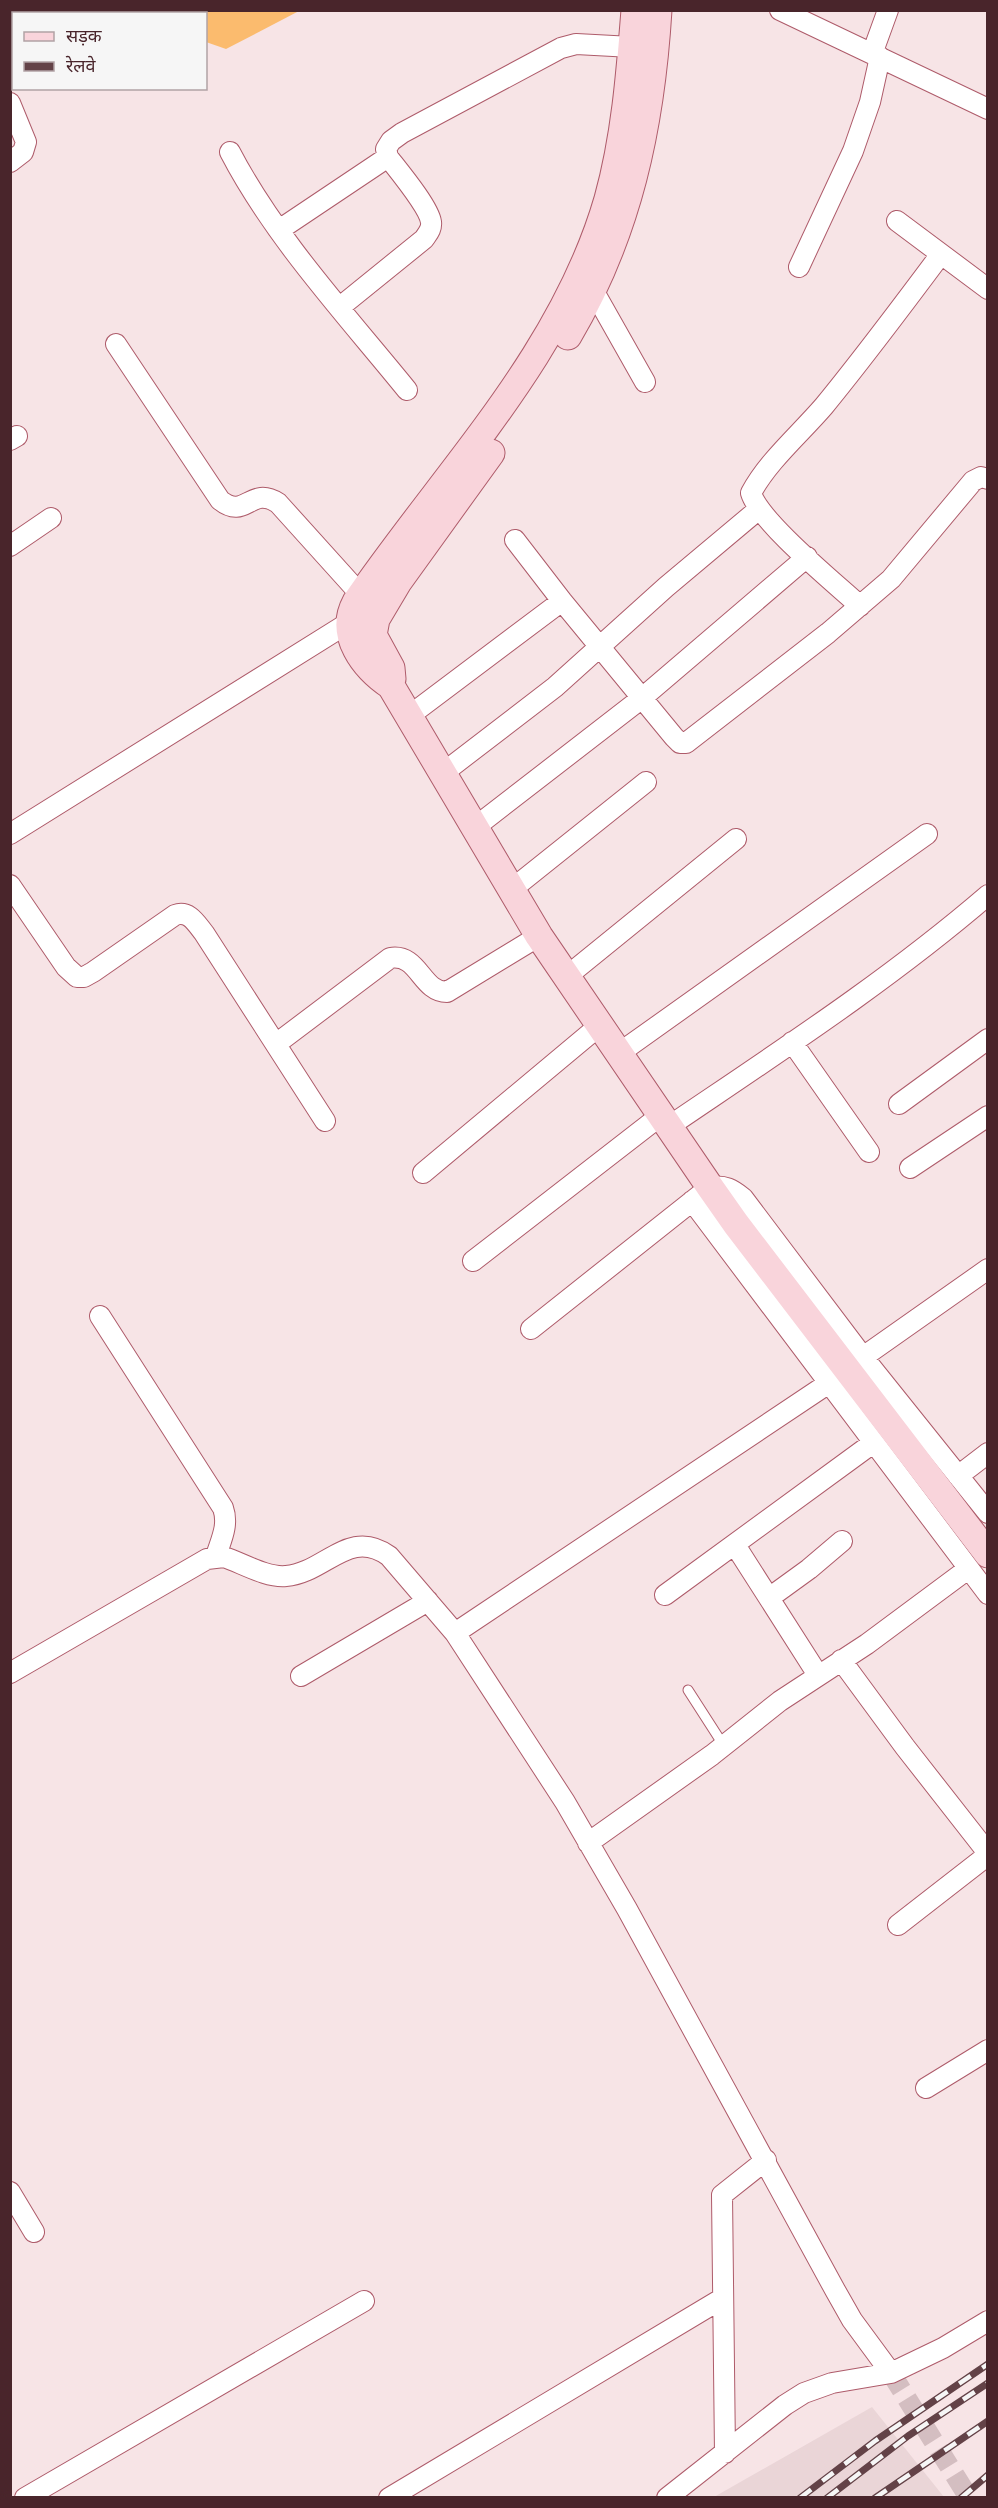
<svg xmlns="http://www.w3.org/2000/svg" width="998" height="2508" font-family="Quicksand,'Noto Sans Devanagari',sans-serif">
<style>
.built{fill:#ead5d7}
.green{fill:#fbbb6e}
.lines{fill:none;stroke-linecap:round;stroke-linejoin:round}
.street-tunnel{stroke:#d4bec1;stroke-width:20;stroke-dasharray:20 10;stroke-linecap:butt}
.lane-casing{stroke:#ae5b6a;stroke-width:11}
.street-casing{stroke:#ae5b6a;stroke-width:22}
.secondary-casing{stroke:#ae5b6a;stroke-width:29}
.lane{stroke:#fff;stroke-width:9}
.street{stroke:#fff;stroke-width:20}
.secondary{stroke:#f9d4db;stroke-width:27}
.rail-casing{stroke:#634247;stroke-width:7}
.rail{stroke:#f6f6f6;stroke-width:4.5;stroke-dasharray:14;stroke-linecap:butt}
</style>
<rect width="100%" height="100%" fill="#f7e4e6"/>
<path class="built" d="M872,2407L944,2497H714Z"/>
<path class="green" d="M206,11V10L299,11L226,49L206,42Z"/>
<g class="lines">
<path class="street-tunnel" d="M891,2373L969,2498"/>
<defs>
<path id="lane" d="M688,1690L724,1746"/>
<path id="street" d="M128,10L129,14
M780,10L988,109
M872,54L888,10
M10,103L26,142L23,152L10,162
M230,152C274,237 347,316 407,390
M897,221L988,289
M279,230L388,157
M799,267L853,151L870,102L880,57
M593,290L645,382
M340,307L424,239C428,233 432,229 431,222C429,207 398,170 388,157L386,149L391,141L402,133L561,48L576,44L632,47
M116,344L220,500C246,521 250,485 278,503L361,595
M10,440L17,436
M515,540L562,601L674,737L680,743H686L828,633L891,579L973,481L981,477L988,479
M10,546L51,518
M860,606C835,583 759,521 751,493C768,461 800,434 824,406C865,356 903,305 941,254
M409,716L562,601
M443,773L555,687L666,587L759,509
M474,828L642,698L807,557
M10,834L348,623L361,619
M10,885L66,967L77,977H84L93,972L175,915C189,910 196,923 204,933L325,1121
M511,890L646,782
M566,977L736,839
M792,1042L869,1152
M276,1044L390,958C419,953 421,992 447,992L539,936
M618,1054L927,834
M899,1104L988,1039
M668,1127C777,1053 888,981 988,895
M910,1168L988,1116
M423,1173L599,1026
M692,1201L988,1594
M473,1261L660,1116
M100,1316L223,1508C229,1525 221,1540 216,1556
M531,1329L710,1187C725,1185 732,1189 743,1198L863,1357L988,1513
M863,1357L988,1269
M958,1476L988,1453
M735,1545L818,1675
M665,1595L873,1443
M769,1598L809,1569L842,1541
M455,1633L829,1383
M841,1660L905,1747L988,1853
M10,1673L207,1559L224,1557C242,1563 267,1578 286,1576C325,1573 349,1527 389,1556L455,1633L565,1802L627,1909L835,2290L852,2320L891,2373
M301,1676L428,1601
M588,1843L712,1755L780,1701L867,1644L968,1569
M898,1925L988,1855
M926,2088L988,2050
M10,2192L34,2232
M725,2453L722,2195L766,2160
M25,2498L364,2301
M389,2498L723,2298
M667,2498L785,2405L804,2393L832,2383L891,2373L943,2348L988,2321"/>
<path id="secondary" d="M635,10C630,74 625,138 608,199C563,355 445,472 356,602C338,635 364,668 391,686L539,936L710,1187L736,1224L988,1554
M568,336C628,234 651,127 658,10
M392,679L391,668L373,635L376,619L398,582L491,453"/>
</defs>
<use href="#lane" class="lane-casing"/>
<use href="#street" class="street-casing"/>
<use href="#secondary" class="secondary-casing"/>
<use href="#lane" class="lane"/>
<use href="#street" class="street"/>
<use href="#secondary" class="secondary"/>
<defs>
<path id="rail" d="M800,2498L875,2441L988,2364
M827,2498L908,2436L988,2383
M875,2498L988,2421
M961,2498L988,2475"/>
</defs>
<use href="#rail" class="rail-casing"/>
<use href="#rail" class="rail"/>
</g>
<rect width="998" height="2508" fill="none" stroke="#49252b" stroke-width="24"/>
<rect x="12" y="12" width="195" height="78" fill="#f6f6f6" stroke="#b1a2a5" stroke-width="1.5"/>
<rect x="24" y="32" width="30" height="9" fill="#f9d4db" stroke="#b1a2a5" stroke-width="1.5"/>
<text x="66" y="42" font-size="18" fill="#49252b">सड़क</text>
<rect x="24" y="62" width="30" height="9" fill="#634247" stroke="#b1a2a5" stroke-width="1.5"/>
<text x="66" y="72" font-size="18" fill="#49252b">रेलवे</text>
</svg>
